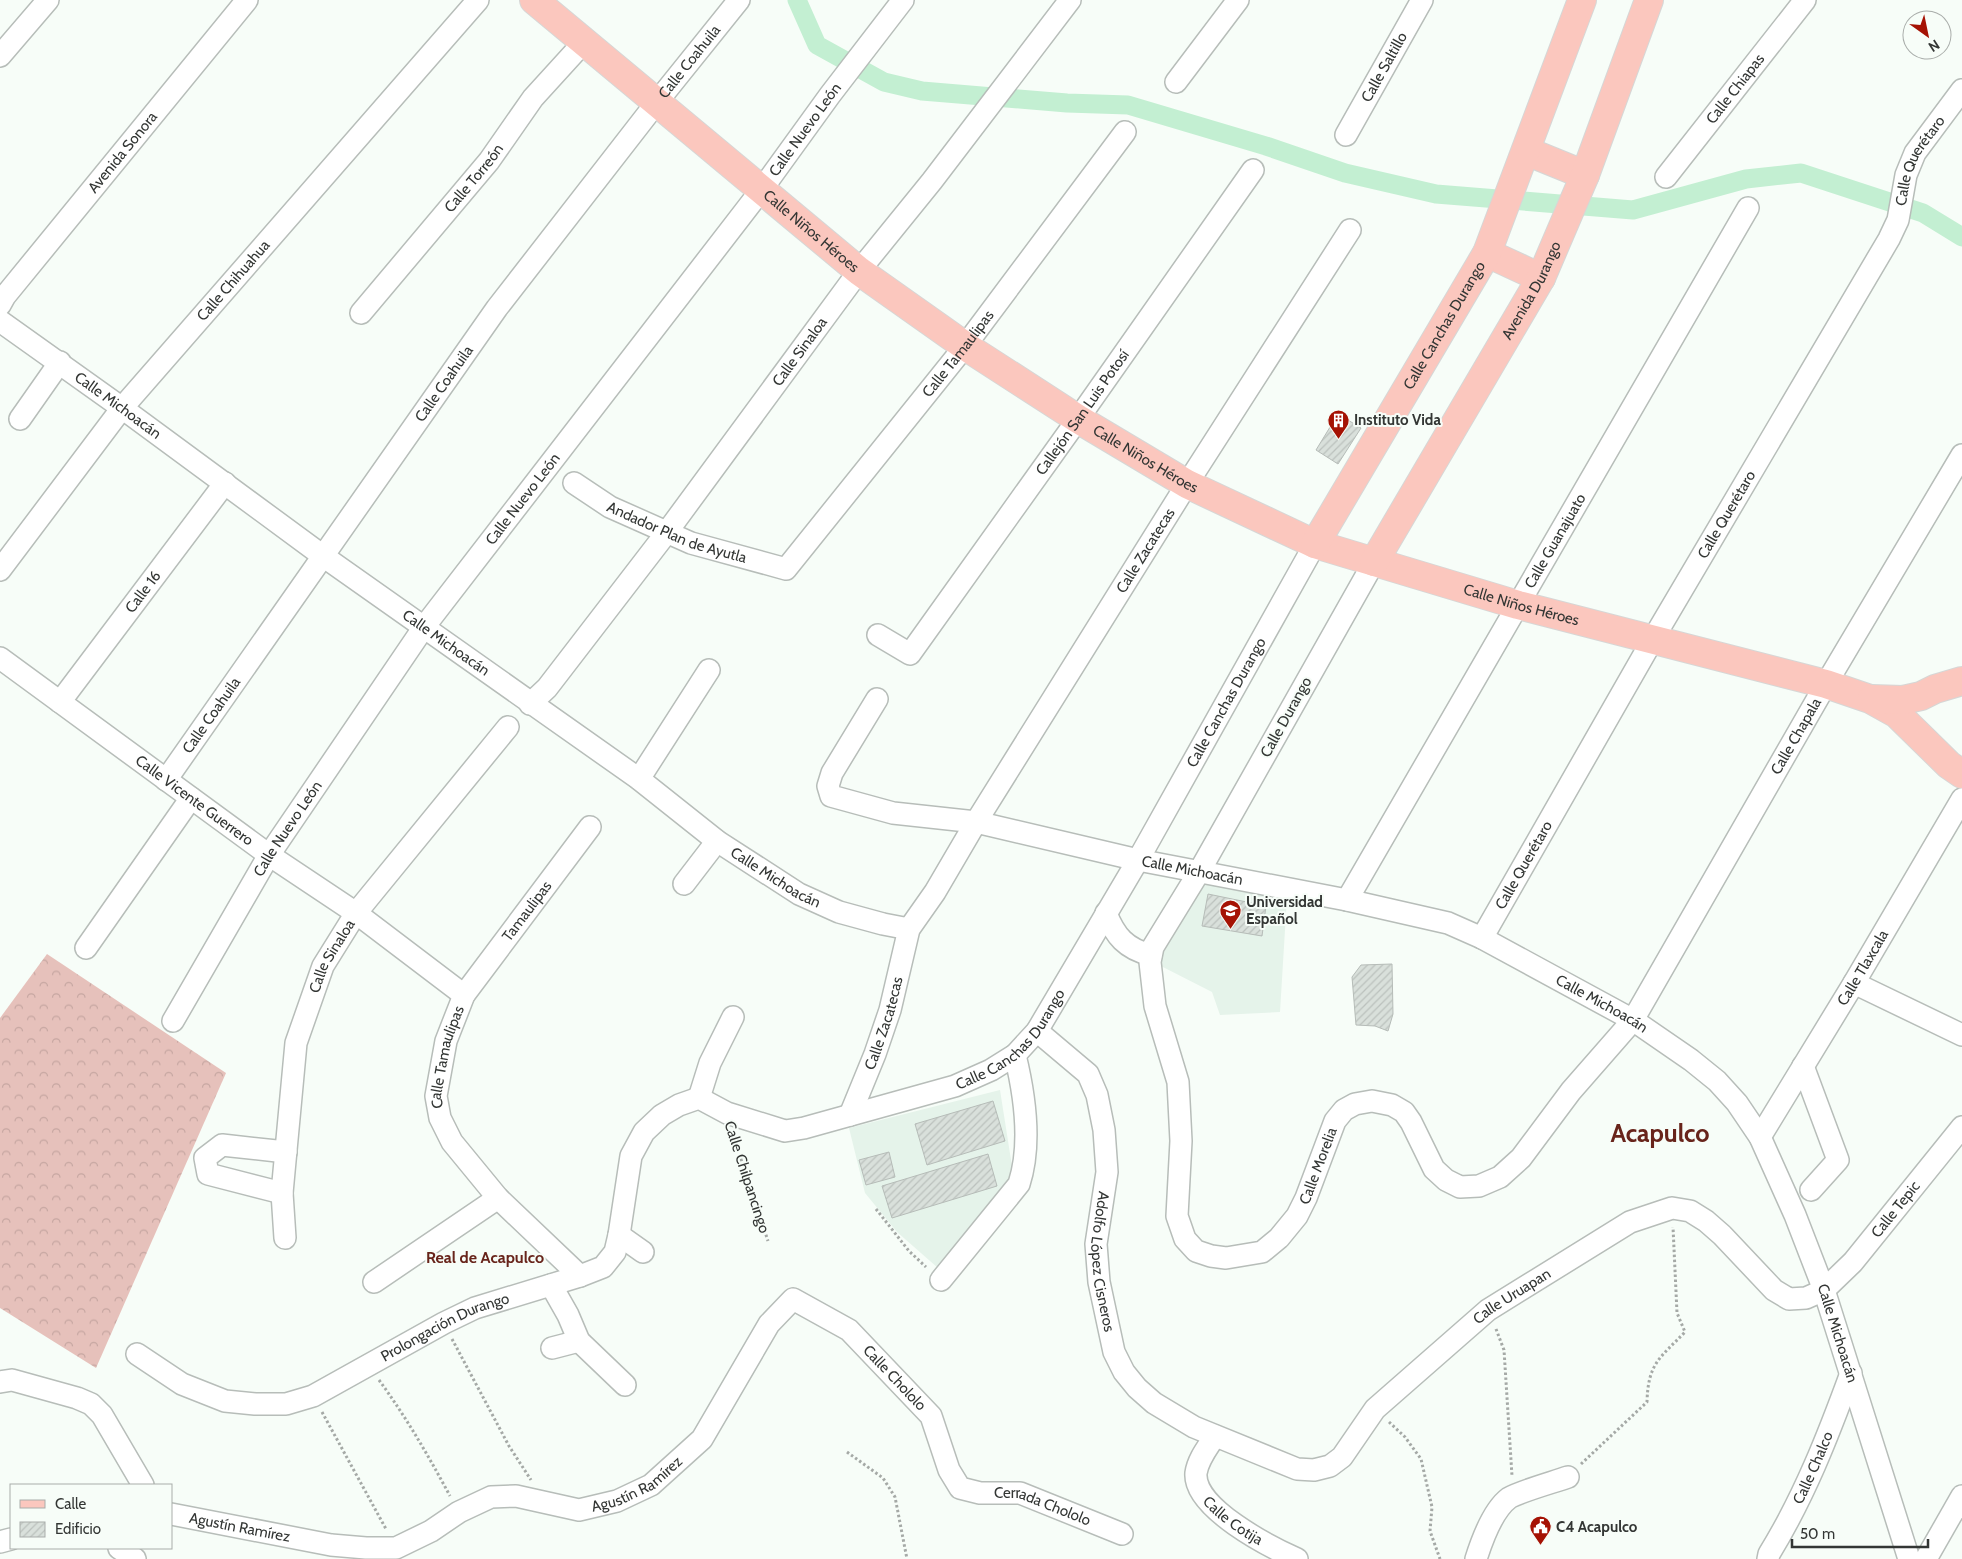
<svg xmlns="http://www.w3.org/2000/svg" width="1962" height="1559" font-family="Cabin,sans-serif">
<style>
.built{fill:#e5f3ea}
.forest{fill:url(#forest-crowns)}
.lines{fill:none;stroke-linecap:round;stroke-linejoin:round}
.canal{stroke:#c3efd2;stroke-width:19}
.building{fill:url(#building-hatch);stroke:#b6bcb8}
.minor-casing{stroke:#b7bdb9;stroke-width:24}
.major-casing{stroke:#d6d7d6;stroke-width:30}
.path{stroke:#a5a9a6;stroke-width:3;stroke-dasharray:2.5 2.5;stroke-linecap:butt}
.minor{stroke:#fff;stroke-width:21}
.major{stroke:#fbc7be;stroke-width:28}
.labels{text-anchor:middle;stroke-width:4;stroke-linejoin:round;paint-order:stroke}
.street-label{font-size:15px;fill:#333634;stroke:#f7fdf8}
.poi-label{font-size:15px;font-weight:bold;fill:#333634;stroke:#f7fdf8;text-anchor:start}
.neighbourhood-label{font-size:16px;font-weight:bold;fill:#68241b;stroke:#f7fdf8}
.town-label{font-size:25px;font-weight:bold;fill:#68241b;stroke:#f7fdf8}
</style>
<defs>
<pattern id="forest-crowns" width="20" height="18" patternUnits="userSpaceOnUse" patternTransform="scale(1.25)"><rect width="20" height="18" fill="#e6c1bb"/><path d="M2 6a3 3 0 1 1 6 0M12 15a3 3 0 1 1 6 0" fill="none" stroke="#c6a6a1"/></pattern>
<pattern id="building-hatch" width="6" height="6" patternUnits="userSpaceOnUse" patternTransform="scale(1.25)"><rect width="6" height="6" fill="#d9e0db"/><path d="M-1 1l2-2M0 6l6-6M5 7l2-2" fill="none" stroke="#bbc1bd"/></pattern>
</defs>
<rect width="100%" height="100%" fill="#f7fdf8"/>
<path class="built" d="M1204,881L1287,897L1280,1012L1220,1015L1212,992L1155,963Z
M1000,1090L1014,1179L938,1268L897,1232L865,1193L849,1128Z"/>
<path class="forest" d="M47,954L226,1073L96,1368L0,1308V1018Z"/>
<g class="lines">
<path class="canal" d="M797,0L817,45L884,82L922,91L1067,103L1128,105L1266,146L1345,173L1436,194L1633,210L1746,179L1801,173L1923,213L1962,237"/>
</g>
<path class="building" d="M1338,414L1361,428L1338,464L1316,450Z
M1208,894L1266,906L1262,936L1202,926Z
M1392,964L1393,1014L1388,1031L1375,1026L1356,1025L1352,977L1361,965Z
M993,1101L1005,1141L927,1165L915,1124Z
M889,1152L895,1177L866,1185L859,1160Z
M988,1154L997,1186L892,1218L882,1186Z"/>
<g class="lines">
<defs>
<g id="minor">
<path d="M0,56L48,0"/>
<path d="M1176,82L1238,0"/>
<path id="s1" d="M1346,135L1422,0"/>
<path id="s2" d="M1666,177L1805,0"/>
<path id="s3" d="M0,305L5,296L247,0"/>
<path id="s4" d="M361,313L489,161L533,98L584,42"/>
<path id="s5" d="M0,321L122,408L323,556L639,779L717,841L799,894L839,912L883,924L909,929"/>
<path d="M20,419L60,362"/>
<path id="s6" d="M574,483L610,507L691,543L786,569L965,346L1125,132"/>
<path id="s7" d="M1374,562L1199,872L1153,947L1150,962L1155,1006L1178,1082L1181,1141L1177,1216L1185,1239L1196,1251L1211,1256L1226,1258L1262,1252L1279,1238L1297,1216L1306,1198L1335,1121L1344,1110L1355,1104L1372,1101L1392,1105L1404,1112L1411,1122L1434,1169L1446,1180L1460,1187L1479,1186L1500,1177L1521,1158L1571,1091L1633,1020L1826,684L1962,455"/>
<path id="s8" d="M0,570L122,408L478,0"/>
<path id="s9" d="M878,635L910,654L1078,419L1253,170"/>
<path id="s10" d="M0,658L269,855L356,913L464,995"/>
<path id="s11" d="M877,699L832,773L828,786L831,796L893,813L976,822L1138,860L1347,900L1448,923L1482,938L1633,1020L1691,1060L1717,1081L1737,1103L1760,1137L1795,1215L1824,1290L1909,1559"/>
<path id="s12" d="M60,702L225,483"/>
<path id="s13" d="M530,704L547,688L667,532L859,271L932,181L1070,0"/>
<path d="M639,779L709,670"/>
<path id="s14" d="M166,780L497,308L657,102L739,0"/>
<path d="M684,884L717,841"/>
<path id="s15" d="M1347,900L1748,208"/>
<path d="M1106,913C1115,936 1126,949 1151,955"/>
<path id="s16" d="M1482,938L1653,639L1889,239L1898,220L1906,175L1915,153L1962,90"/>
<path d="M86,948L191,798"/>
<path d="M1854,983L1962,1035"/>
<path id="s17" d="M173,1021L269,855L424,627L762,189L830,95L903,0"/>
<path id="s18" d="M1037,1031L1088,1074L1097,1095L1104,1130L1107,1172L1096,1244L1099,1282L1114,1352L1124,1372L1137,1388L1154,1403L1194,1427L1297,1469L1314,1470L1330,1466L1342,1457L1375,1409L1488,1310L1630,1222L1672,1208L1690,1211L1706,1221L1722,1235L1774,1290L1789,1299L1806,1298L1824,1290L1853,1262L1962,1127"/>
<path d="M1803,1066L1838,1160L1811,1190"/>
<path d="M699,1098L710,1063L733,1017"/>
<path id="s19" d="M850,1115L875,1054L890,1010L909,929L935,892L976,822L1187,484L1350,230"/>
<path id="s20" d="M1760,1137L1854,983L1962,799"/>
<path d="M282,1193L208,1174L205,1158L222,1145L286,1152"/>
<path d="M619,1235L643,1252"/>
<path id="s21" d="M285,1238L282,1193L296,1043L323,966L356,913L508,727"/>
<path id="s22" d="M580,1276L498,1198L452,1142L440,1118L436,1096L446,1041L464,995L590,827"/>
<path d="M941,1280L1019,1184C1032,1144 1025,1096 1015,1055"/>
<path d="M374,1282L498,1198"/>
<path d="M551,1285L568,1315L579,1341L625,1385"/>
<path d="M552,1348L579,1341"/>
<path id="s23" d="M137,1354L182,1384L225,1401L255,1404H286L313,1396L444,1323L475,1308L580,1276L603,1267L615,1252L619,1235L631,1156L644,1132L662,1115L679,1105L699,1098L727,1113L785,1131L804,1128L955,1086L991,1070L1015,1055L1037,1031L1138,860L1315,544"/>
<path d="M0,1382L12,1380L77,1398L91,1404L102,1415L143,1485"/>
<path id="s24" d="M1215,1436C1208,1447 1198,1459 1196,1473C1193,1508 1270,1547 1297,1559"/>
<path id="s25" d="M171,1514L331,1545L366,1548H396L431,1531L459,1512L491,1497L516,1496L579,1510L617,1501L651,1485L702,1439L769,1324L793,1299L849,1330L931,1416L949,1470L960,1488L980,1493H1020L1122,1534"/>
<path d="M0,1542L11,1539"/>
<path d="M119,1548L135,1559"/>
<path d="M1476,1559C1482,1540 1493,1510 1509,1498C1521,1491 1554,1482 1568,1477"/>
<path id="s26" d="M1768,1559L1769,1554C1804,1497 1828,1436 1851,1373"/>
<path d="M1926,1559L1962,1496"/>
</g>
<g id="major">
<path id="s27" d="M534,0L859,271L965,346L1078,419L1187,484L1315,544L1518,605L1826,684L1870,699L1897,714L1949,765L1962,774"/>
<path d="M1526,151L1585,175"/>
<path d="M1487,253L1541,278"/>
<path id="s28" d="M1315,544L1487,253L1582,0"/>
<path id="s29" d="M1374,562L1541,278L1585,175L1649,0"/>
<path d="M1872,699L1903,700L1921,696L1935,689L1962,681"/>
</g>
</defs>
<use href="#minor" class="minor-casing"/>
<use href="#major" class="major-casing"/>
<path class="path" d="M733,1135L768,1241
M876,1209L909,1251L926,1267
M1496,1329L1504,1350L1512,1476
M452,1339L509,1446L531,1480
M379,1380C406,1417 428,1455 450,1496
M322,1412L386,1529
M1389,1422L1405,1437L1421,1459L1432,1507L1430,1531L1440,1559
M847,1452L883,1478L895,1497L907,1559
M1581,1464L1647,1402C1648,1363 1660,1358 1685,1332L1677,1313L1673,1227"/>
<use href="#minor" class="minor"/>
<use href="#major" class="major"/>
</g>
<defs>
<symbol id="building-pin" viewBox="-11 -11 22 30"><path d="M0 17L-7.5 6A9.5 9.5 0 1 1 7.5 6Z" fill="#a51204" stroke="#f7fdf8"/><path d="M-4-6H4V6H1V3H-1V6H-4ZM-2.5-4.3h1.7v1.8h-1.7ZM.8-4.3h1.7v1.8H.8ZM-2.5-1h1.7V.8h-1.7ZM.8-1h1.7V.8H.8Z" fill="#fff"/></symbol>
<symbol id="university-pin" viewBox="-11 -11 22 30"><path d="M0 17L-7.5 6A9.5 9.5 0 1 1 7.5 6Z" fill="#a51204" stroke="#f7fdf8"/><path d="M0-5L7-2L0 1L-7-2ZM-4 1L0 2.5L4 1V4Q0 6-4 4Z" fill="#fff"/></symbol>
<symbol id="civic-pin" viewBox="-11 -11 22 30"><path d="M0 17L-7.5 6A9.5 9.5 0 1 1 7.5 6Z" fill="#a51204" stroke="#f7fdf8"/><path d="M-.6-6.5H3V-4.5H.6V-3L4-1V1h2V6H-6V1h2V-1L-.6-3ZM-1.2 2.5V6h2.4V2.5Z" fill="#fff"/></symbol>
</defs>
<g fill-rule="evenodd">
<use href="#building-pin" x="1326" y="408" width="25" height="34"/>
<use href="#university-pin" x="1218" y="898" width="25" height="34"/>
<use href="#civic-pin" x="1528" y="1514" width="25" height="34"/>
</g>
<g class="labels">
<g class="street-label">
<text dy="5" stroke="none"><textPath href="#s14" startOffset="889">Calle Coahuila</textPath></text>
<text dy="5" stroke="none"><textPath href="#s1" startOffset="78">Calle Saltillo</textPath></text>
<text dy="5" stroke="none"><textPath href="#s2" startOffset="112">Calle Chiapas</textPath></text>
<text dy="5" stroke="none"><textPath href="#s17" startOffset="1094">Calle Nuevo León</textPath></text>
<text dy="5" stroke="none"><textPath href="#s3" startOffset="196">Avenida Sonora</textPath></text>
<text dy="5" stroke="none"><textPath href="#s16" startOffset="894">Calle Querétaro</textPath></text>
<text dy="5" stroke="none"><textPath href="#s4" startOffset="176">Calle Torreón</textPath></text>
<text dy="5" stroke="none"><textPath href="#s27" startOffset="361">Calle Niños Héroes</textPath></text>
<text dy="5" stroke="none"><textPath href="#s8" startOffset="372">Calle Chihuahua</textPath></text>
<text dy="5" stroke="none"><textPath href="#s29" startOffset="314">Avenida Durango</textPath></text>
<text dy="5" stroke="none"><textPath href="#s28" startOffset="254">Calle Canchas Durango</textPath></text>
<text dy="5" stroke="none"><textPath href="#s13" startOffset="444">Calle Sinaloa</textPath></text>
<text dy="5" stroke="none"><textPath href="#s6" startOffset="506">Calle Tamaulipas</textPath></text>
<text dy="5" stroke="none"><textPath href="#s14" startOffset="484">Calle Coahuila</textPath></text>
<text dy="5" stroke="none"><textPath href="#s5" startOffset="145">Calle Michoacán</textPath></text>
<text dy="5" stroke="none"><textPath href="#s9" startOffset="334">Callejón San Luis Potosí</textPath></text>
<text dy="5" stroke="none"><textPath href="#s27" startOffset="766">Calle Niños Héroes</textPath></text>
<text dy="5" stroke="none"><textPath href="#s17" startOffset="629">Calle Nuevo León</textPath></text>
<text dy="5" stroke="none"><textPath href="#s16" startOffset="489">Calle Querétaro</textPath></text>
<text dy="5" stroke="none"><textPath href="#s6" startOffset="115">Andador Plan de Ayutla</textPath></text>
<text dy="5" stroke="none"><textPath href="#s15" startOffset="415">Calle Guanajuato</textPath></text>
<text dy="5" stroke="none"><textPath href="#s19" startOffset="642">Calle Zacatecas</textPath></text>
<text dy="5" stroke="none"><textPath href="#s12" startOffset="138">Calle 16</textPath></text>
<text dy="5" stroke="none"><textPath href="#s27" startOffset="1171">Calle Niños Héroes</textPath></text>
<text dy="5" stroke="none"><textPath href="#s5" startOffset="550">Calle Michoacán</textPath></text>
<text dy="5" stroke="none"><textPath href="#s23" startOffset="1466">Calle Canchas Durango</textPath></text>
<text dy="5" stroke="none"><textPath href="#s14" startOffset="79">Calle Coahuila</textPath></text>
<text transform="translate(1286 717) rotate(-61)" y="5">Calle Durango</text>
<text dy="5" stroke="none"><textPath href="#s7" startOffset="1728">Calle Chapala</textPath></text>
<text dy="5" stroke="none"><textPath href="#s10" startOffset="241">Calle Vicente Guerrero</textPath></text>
<text dy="5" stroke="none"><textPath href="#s17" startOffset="224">Calle Nuevo León</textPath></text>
<text dy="5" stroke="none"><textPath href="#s16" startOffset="84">Calle Querétaro</textPath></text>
<text dy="5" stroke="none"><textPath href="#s11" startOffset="480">Calle Michoacán</textPath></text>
<text dy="5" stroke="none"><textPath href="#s5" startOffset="955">Calle Michoacán</textPath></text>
<text dy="5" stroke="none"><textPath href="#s22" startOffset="445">Tamaulipas</textPath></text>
<text dy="5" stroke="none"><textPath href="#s21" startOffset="290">Calle Sinaloa</textPath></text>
<text dy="5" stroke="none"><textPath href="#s20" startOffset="198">Calle Tlaxcala</textPath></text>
<text dy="5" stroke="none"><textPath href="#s11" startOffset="915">Calle Michoacán</textPath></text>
<text dy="5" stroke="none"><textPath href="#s19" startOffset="98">Calle Zacatecas</textPath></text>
<text dy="5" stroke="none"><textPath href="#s23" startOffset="1061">Calle Canchas Durango</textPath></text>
<text dy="5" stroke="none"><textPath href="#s22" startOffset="275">Calle Tamaulipas</textPath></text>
<text dy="5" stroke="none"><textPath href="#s7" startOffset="930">Calle Morelia</textPath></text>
<text transform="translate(747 1177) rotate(72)" y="5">Calle Chilpancingo</text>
<text dy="5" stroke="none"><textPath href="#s18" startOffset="1338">Calle Tepic</textPath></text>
<text dy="5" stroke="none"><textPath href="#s18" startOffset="258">Adolfo López Cisneros</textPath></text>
<text dy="5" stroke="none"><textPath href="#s18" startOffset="858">Calle Uruapan</textPath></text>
<text dy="5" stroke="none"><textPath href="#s23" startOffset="339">Prolongación Durango</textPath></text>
<text dy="5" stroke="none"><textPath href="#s11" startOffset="1336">Calle Michoacán</textPath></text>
<text dy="5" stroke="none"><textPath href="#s25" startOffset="869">Calle Chololo</textPath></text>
<text dy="5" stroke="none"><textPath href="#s26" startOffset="102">Calle Chalco</textPath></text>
<text dy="5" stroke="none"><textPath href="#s25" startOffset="490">Agustín Ramírez</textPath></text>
<text dy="5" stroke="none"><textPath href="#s25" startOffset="1085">Cerrada Chololo</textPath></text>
<text dy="5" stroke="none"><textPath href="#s24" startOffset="105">Calle Cotija</textPath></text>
<text dy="5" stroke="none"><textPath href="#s25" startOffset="70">Agustín Ramírez</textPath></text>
</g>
<g class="poi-label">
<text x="1354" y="425">Instituto Vida</text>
<text x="1246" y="907">Universidad<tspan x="1246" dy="17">Español</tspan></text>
<text x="1556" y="1532">C4 Acapulco</text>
</g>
<g class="neighbourhood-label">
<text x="485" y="1263">Real de Acapulco</text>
</g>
<g class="town-label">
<text x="1660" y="1142">Acapulco</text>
</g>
</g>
<rect x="10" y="1484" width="162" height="65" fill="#f7fdf8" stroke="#a9adaa"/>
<rect x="20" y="1500" width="25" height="8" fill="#fbc7be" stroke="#a9adaa"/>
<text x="55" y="1509" font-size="15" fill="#333634">Calle</text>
<rect x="20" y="1522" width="25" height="15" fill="url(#building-hatch)" stroke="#a9adaa"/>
<text x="55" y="1534" font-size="15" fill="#333634">Edificio</text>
<g transform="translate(1927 35) rotate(147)"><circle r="24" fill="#f7fdf8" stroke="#a9adaa"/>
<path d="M0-4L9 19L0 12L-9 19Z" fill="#a51204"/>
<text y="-8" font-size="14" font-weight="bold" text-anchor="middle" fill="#333634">N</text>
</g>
<path d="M1792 1539v8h136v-8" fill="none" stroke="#333634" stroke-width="2.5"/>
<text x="1800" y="1539" font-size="15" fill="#333634" stroke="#f7fdf8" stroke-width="4" paint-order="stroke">50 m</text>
</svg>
